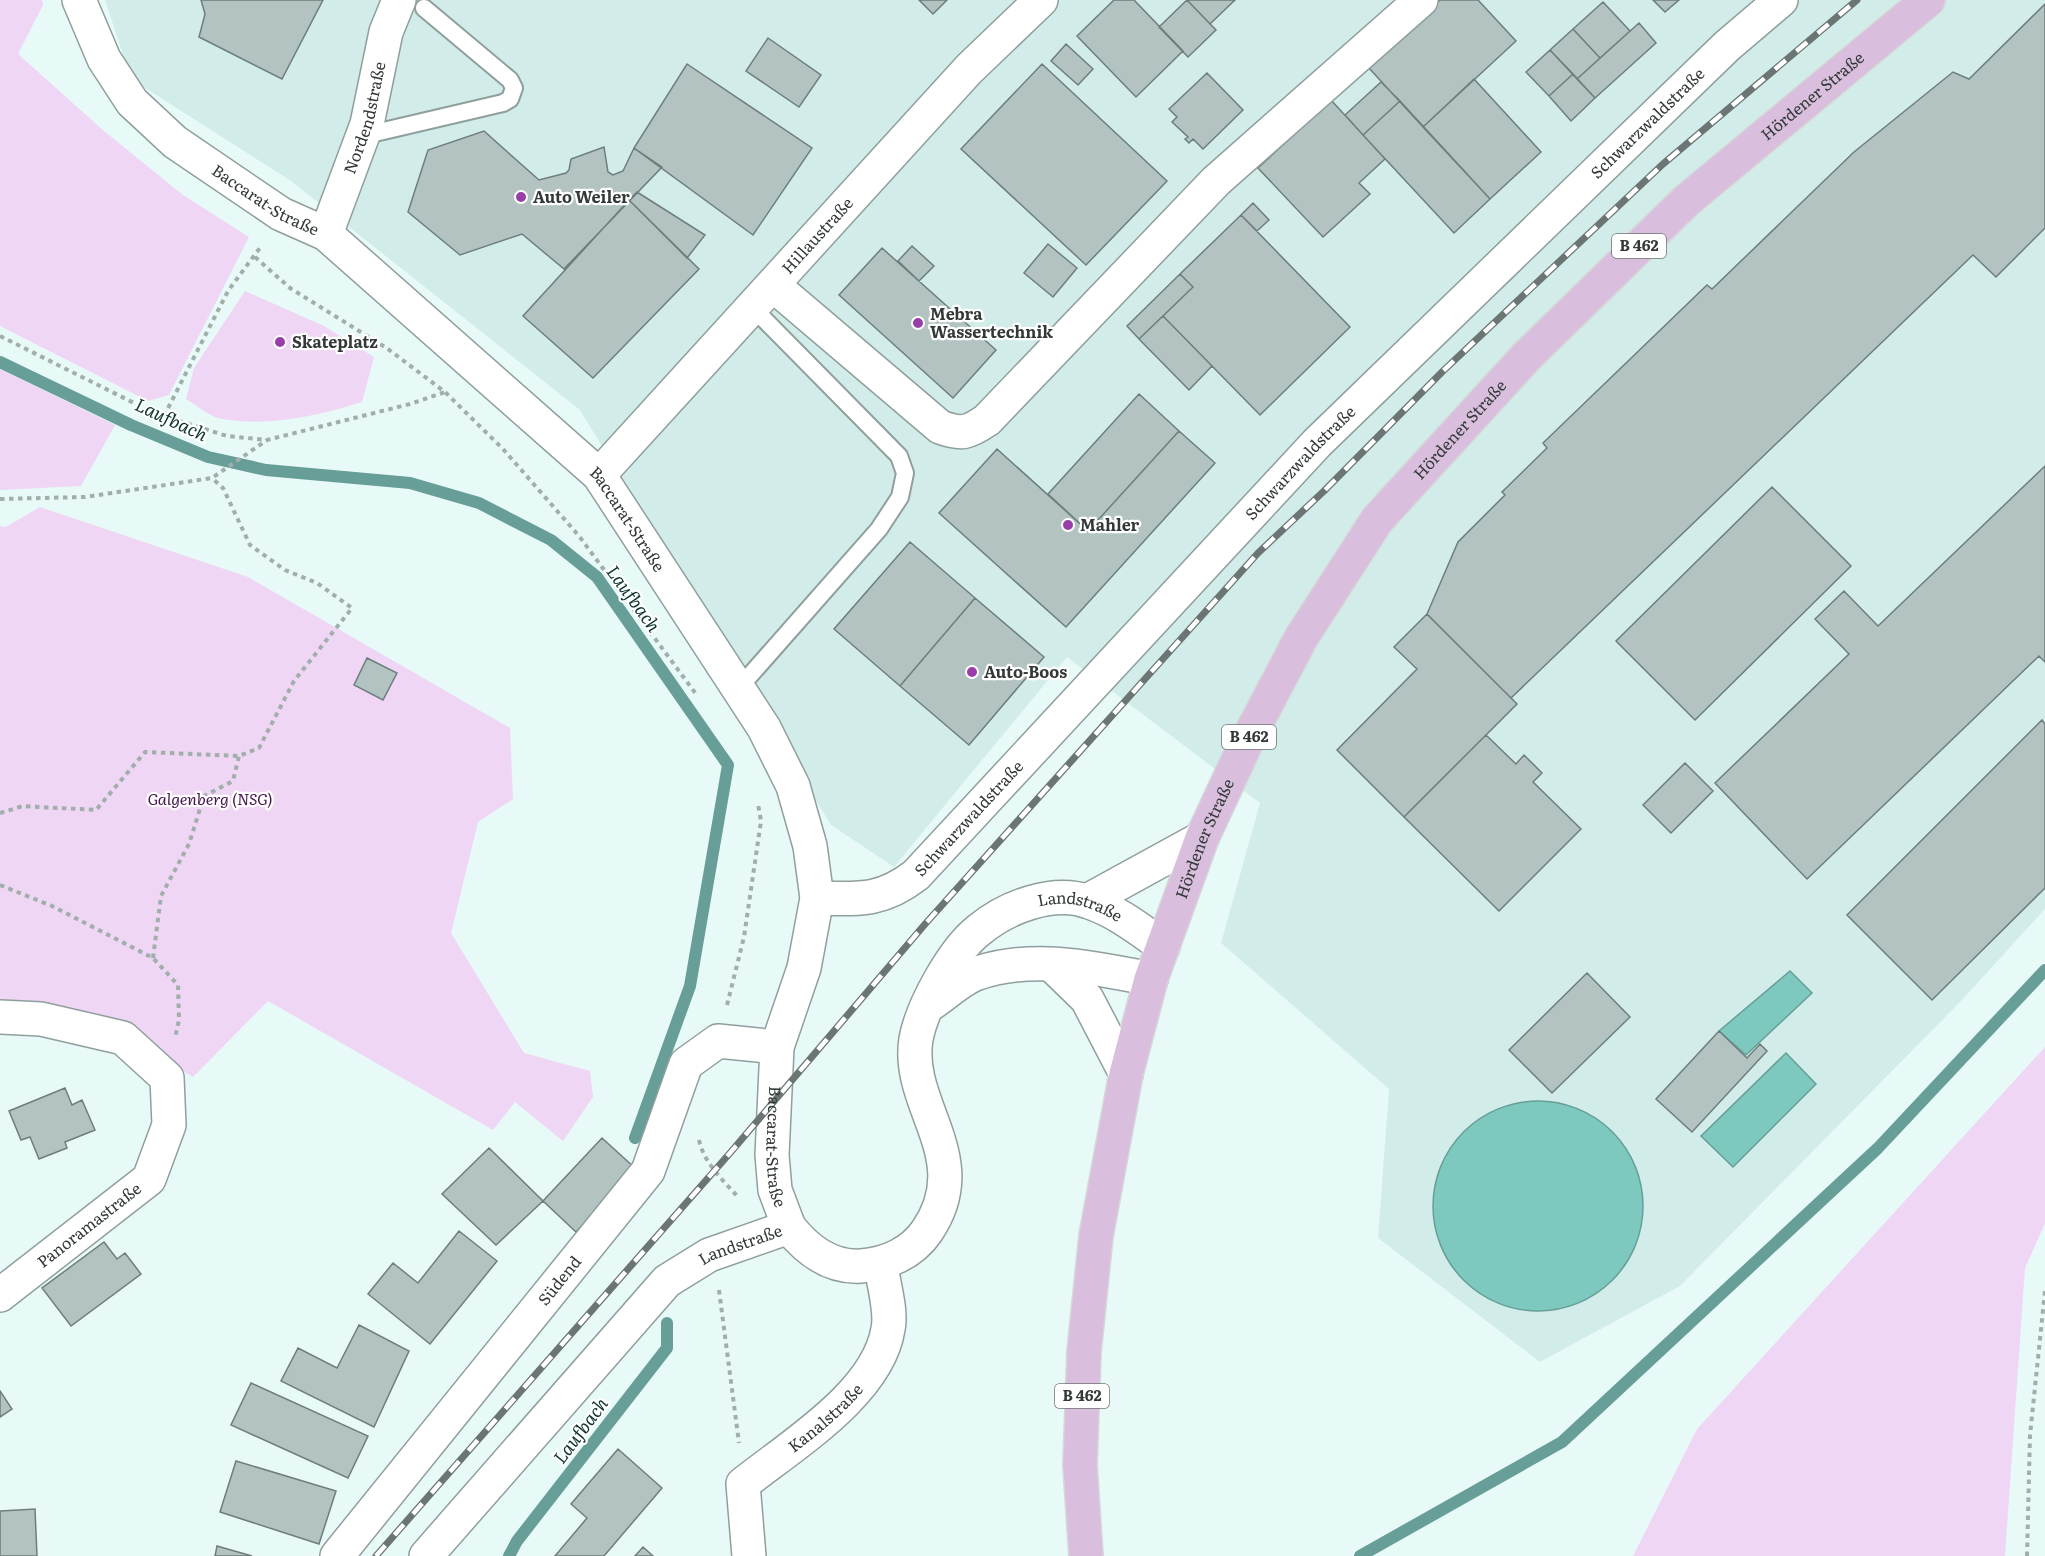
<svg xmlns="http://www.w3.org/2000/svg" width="2045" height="1556" font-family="Literata,serif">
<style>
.built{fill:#d2ede9}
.green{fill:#efd6f4}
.water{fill:#7dc9c0;stroke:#679e97;stroke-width:1.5}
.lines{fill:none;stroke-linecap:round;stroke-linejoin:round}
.stream{stroke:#679e97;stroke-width:12}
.building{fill:#b2c3c1;stroke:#6e7e7c;stroke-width:1.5}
.service-casing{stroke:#8f9f9d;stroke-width:20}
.minor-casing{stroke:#8f9f9d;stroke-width:36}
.tertiary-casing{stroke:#8f9f9d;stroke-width:36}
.primary-casing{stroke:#d6d7d7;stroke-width:36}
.path{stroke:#a1aeac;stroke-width:4;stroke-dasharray:4.5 4.5;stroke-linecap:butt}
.service{stroke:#fff;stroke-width:16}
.minor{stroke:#fff;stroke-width:33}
.tertiary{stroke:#fff;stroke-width:33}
.primary{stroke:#d9bede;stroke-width:33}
.rail-casing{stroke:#6b7574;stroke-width:7}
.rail{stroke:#fff;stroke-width:4.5;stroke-dasharray:14;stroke-linecap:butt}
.poi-dot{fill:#993ea9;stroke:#fff;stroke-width:2}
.labels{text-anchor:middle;stroke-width:4.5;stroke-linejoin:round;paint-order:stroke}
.shield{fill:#fff;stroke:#707474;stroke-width:1.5}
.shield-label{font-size:15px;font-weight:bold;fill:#333938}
.street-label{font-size:16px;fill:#333938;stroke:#fff}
.poi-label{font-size:16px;font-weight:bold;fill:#333938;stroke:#fff;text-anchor:start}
.park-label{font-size:16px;font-style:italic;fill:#45164e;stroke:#fff}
.water-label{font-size:18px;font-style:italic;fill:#0d332f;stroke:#fff}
</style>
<rect width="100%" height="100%" fill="#e8faf7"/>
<path class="built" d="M105,0H2045V909L1961,1001L1680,1286L1540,1362L1378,1238L1389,1089L1221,943L1260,803L1067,657L894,867L831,825L580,410L291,181L131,79Z"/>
<path class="green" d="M0,0H42L43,5L18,54L104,131L183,195L249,237L169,395L148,401L0,326Z
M245,291L324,326L374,357L362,402C318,416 264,428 218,418C208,415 196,405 186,399L194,368Z
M0,369L115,425L81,486L0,490Z
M40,507L248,577L510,728L513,799L478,822L451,933L524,1053L590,1071L593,1097L563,1141L515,1102L493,1130L268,1001L193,1077L126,1037L0,1024V526L6,527Z
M2045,1047V1223L2025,1268L2005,1556H1633L1697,1429Z"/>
<path class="water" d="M1790,971L1812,993L1746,1055L1719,1031Z
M1786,1053L1816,1084L1733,1167L1701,1136Z
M1433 1206a105 105 0 1 1 210 0a105 105 0 1 1-210 0Z"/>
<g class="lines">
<path class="stream" d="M0,362L131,425L208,457L266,470L410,483L479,503L551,540L597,577L728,765L690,986L635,1138
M509,1556L517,1541L667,1348V1323
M1360,1556L1562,1442L1878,1148L2045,970"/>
</g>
<path class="building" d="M201,0H323L282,79L199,37L205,14Z
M919,0H947L933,14Z
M1114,0H1134L1183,51L1136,97L1077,36Z
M1187,0H1235L1210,24Z
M1187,0L1216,30L1188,57L1159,27Z
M1440,0H1478L1516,41L1423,127L1368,67Z
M1653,0H1679L1665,12Z
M1603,2L1630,31L1600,58L1573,29Z
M2045,4V228L1996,277L1973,255L1511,698L1427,614L1458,542L1505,495L1502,492L1547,448L1543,443L1707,285L1712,289L1854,152L1953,72L1969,79Z
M1639,23L1656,43L1595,98L1577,79Z
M1573,29L1600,58L1577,79L1550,50Z
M768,38L821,75L799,107L746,71Z
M1066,44L1093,69L1078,85L1051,61Z
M1550,50L1573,74L1549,96L1526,72Z
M687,64L812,148L753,235L634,148Z
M1042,64L1167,181L1086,265L961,149Z
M1207,73L1243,110L1203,149L1193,139L1189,143L1185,139L1188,137L1172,122L1177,117L1169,109Z
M1573,74L1595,98L1571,121L1549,96Z
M1474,79L1541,152L1490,199L1423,127Z
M1381,82L1400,101L1363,135L1345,115Z
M1331,100L1385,159L1359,183L1370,194L1323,237L1258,168Z
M1400,101L1490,199L1454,233L1363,135Z
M484,131L539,180L566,173L569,170L571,159L604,147L608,172L613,175L623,171L634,148L662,167L564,269L522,234L460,255L408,212L428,150Z
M637,192L705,235L687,258L629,200Z
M629,200L699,269L593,378L523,316Z
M1253,203L1269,220L1257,231L1241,215Z
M1241,215L1350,327L1260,415L1163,316L1193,287L1180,274Z
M1048,244L1077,268L1053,297L1024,273Z
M912,246L934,266L919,281L898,261Z
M882,248L996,350L953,398L839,295Z
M1180,274L1193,287L1139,339L1127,326Z
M1163,316L1212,366L1189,390L1139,339Z
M1139,394L1179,431L1088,531L1048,494Z
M1179,431L1215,463L1066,627L939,513L997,449L1088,531Z
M2045,466V662L2039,656L1807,879L1715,783L1849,654L1815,619L1844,591L1878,626Z
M1772,487L1851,566L1695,720L1616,641Z
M910,542L975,598L900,686L834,629Z
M975,598L1044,657L969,745L900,686Z
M1427,614L1517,704L1404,817L1337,750L1417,669L1394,647Z
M367,658L397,673L383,700L354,685Z
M2042,720L2045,724V888L1932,1000L1847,915Z
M1486,735L1516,764L1524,755L1542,773L1533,782L1581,829L1499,911L1404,817Z
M1685,763L1713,791L1671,833L1643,805Z
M1587,973L1630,1017L1552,1093L1509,1050Z
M1719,1031L1747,1058L1760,1044L1767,1051L1692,1132L1656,1099Z
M65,1088L72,1105L82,1100L95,1130L65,1142L67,1148L39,1159L30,1137L21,1140L9,1111Z
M602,1138L636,1169L576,1232L543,1201Z
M489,1148L543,1201L496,1245L442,1194Z
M459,1231L497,1261L430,1344L368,1294L393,1263L418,1283Z
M104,1242L117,1259L125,1253L141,1274L71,1326L42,1288Z
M359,1325L409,1351L374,1427L281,1381L298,1348L337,1368Z
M251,1383L368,1436L348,1478L231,1425Z
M0,1391L12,1409L0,1417Z
M618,1449L662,1488L604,1556H555L587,1518L571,1504Z
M236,1461L336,1491L319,1544L220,1512Z
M35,1509L37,1556H0V1511Z
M217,1546L252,1556H215Z
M643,1547L653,1556H635Z"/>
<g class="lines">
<defs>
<path id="service" d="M362,136L503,103L510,99L514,88L510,80L424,8
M738,689L879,529L900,497L905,473L899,456L752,307"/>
<g id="minor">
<path id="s1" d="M79,0L104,59L132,102L175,142L281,214L326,234L599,475L764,728L793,786L810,846L817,898L804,968L777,1047L772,1155L775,1190L789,1227"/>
<path id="s2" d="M326,234L367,124L386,32L399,0"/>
<path d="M773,285L940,427C962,435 968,433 987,420L1216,181L1421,0"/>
<path id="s3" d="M599,475L969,69L1041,0"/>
<path id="s4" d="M817,898C859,899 881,902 916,875L1317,443L1727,46L1781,0"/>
<path d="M0,1017L41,1019L123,1038L167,1078L169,1125L149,1179L0,1295"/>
<path id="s5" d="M337,1556L648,1171L686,1064L718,1041L777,1047"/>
<path id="s6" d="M749,1556L743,1484C792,1445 878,1393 888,1329C892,1310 883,1284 881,1264"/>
</g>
<g id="tertiary">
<path d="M1087,901L1202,838"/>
<path d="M1052,965L1087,999L1126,1074"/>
<path d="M932,1003C946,994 962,978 978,973C1034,954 1095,968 1151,979"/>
<path id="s7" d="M426,1556L667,1281L709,1255L789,1227C807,1250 830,1268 861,1266C887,1264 912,1253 927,1231C977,1158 905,1106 916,1039C922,1007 953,950 979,930C1007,907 1053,889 1089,902C1116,911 1139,929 1163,946"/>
</g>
<g id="primary">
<path id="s8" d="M1086,1556L1080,1465L1084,1352L1096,1236L1126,1074L1151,979L1202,838L1248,739L1301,638L1377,520L1526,357L1686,201L1928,0"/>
</g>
</defs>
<use href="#service" class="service-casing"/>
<use href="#minor" class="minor-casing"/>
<use href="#tertiary" class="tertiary-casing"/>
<use href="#primary" class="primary-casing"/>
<path class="path" d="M255,257L290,288L388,349L445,392L503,449L579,536L696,694
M0,336L154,413L227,436L267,440L410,404L445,392
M164,416L228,291L262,245
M0,499L85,497L212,478L267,440
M0,813L23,806L96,810L145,752L239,756L259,748L294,681L352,608L317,583L285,570L250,545L223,488L212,478
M0,885L52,906L153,958L178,985L179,1020L175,1038
M153,958L161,896L189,844L204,796L233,781L239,756
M727,1005L744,937L761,821L758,804
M699,1140C704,1163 722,1179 738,1197
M719,1290L739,1443
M2027,1556L2030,1435L2045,1291"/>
<use href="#service" class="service"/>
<use href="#minor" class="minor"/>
<use href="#tertiary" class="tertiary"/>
<use href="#primary" class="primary"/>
<defs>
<path id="rail" d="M376,1556L730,1153L926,923L1258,553L1324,491L1443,371L1663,164L1857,0"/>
</defs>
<use href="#rail" class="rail-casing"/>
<use href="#rail" class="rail"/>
</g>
<g class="poi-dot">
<circle cx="521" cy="197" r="6"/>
<circle cx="918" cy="323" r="6"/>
<circle cx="280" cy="342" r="6"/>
<circle cx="1068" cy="525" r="6"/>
<circle cx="972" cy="672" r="6"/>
</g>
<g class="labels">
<g class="shield">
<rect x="1612" y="234" width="54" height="24" rx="4.5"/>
<rect x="1222" y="725" width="54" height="24" rx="4.5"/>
<rect x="1055" y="1384" width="54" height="24" rx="4.5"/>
</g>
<g class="shield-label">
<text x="1639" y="251">B 462</text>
<text x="1249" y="742">B 462</text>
<text x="1082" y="1401">B 462</text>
</g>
<g class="street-label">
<text dy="6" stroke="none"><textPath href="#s8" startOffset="1706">Hördener Straße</textPath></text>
<text dy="6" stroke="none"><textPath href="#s2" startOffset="123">Nordendstraße</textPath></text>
<text dy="6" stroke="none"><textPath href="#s4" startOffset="1154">Schwarzwaldstraße</textPath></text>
<text dy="6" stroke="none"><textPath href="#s1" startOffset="282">Baccarat-Straße</textPath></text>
<text dy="6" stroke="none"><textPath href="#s3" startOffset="324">Hillaustraße</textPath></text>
<text dy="6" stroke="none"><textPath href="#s8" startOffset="1220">Hördener Straße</textPath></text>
<text dy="6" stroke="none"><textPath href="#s4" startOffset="668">Schwarzwaldstraße</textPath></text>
<text dy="6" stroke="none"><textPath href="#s1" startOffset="768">Baccarat-Straße</textPath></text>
<text dy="6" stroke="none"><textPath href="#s4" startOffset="182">Schwarzwaldstraße</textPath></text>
<text dy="6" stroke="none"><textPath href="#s8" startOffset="734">Hördener Straße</textPath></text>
<text dy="6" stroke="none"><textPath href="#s7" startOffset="1100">Landstraße</textPath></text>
<text dy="6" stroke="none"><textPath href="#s1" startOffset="1452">Baccarat-Straße</textPath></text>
<text transform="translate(89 1225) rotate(-38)" y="6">Panoramastraße</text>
<text dy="6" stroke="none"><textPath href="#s7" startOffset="448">Landstraße</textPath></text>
<text dy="6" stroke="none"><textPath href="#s5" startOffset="354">Südend</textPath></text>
<text dy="6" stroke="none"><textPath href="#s6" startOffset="178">Kanalstraße</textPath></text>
</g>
<g class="poi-label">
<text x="533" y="203">Auto Weiler</text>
<text x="930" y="320">Mebra<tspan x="930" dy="18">Wassertechnik</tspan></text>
<text x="292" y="348">Skateplatz</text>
<text x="1080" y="531">Mahler</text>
<text x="984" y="678">Auto-Boos</text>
</g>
<g class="park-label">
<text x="210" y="805">Galgenberg (NSG)</text>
</g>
<g class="water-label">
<text transform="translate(171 420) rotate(25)" y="6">Laufbach</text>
<text transform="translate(633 599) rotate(54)" y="6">Laufbach</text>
<text transform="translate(581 1431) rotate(-53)" y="6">Laufbach</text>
</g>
</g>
</svg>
